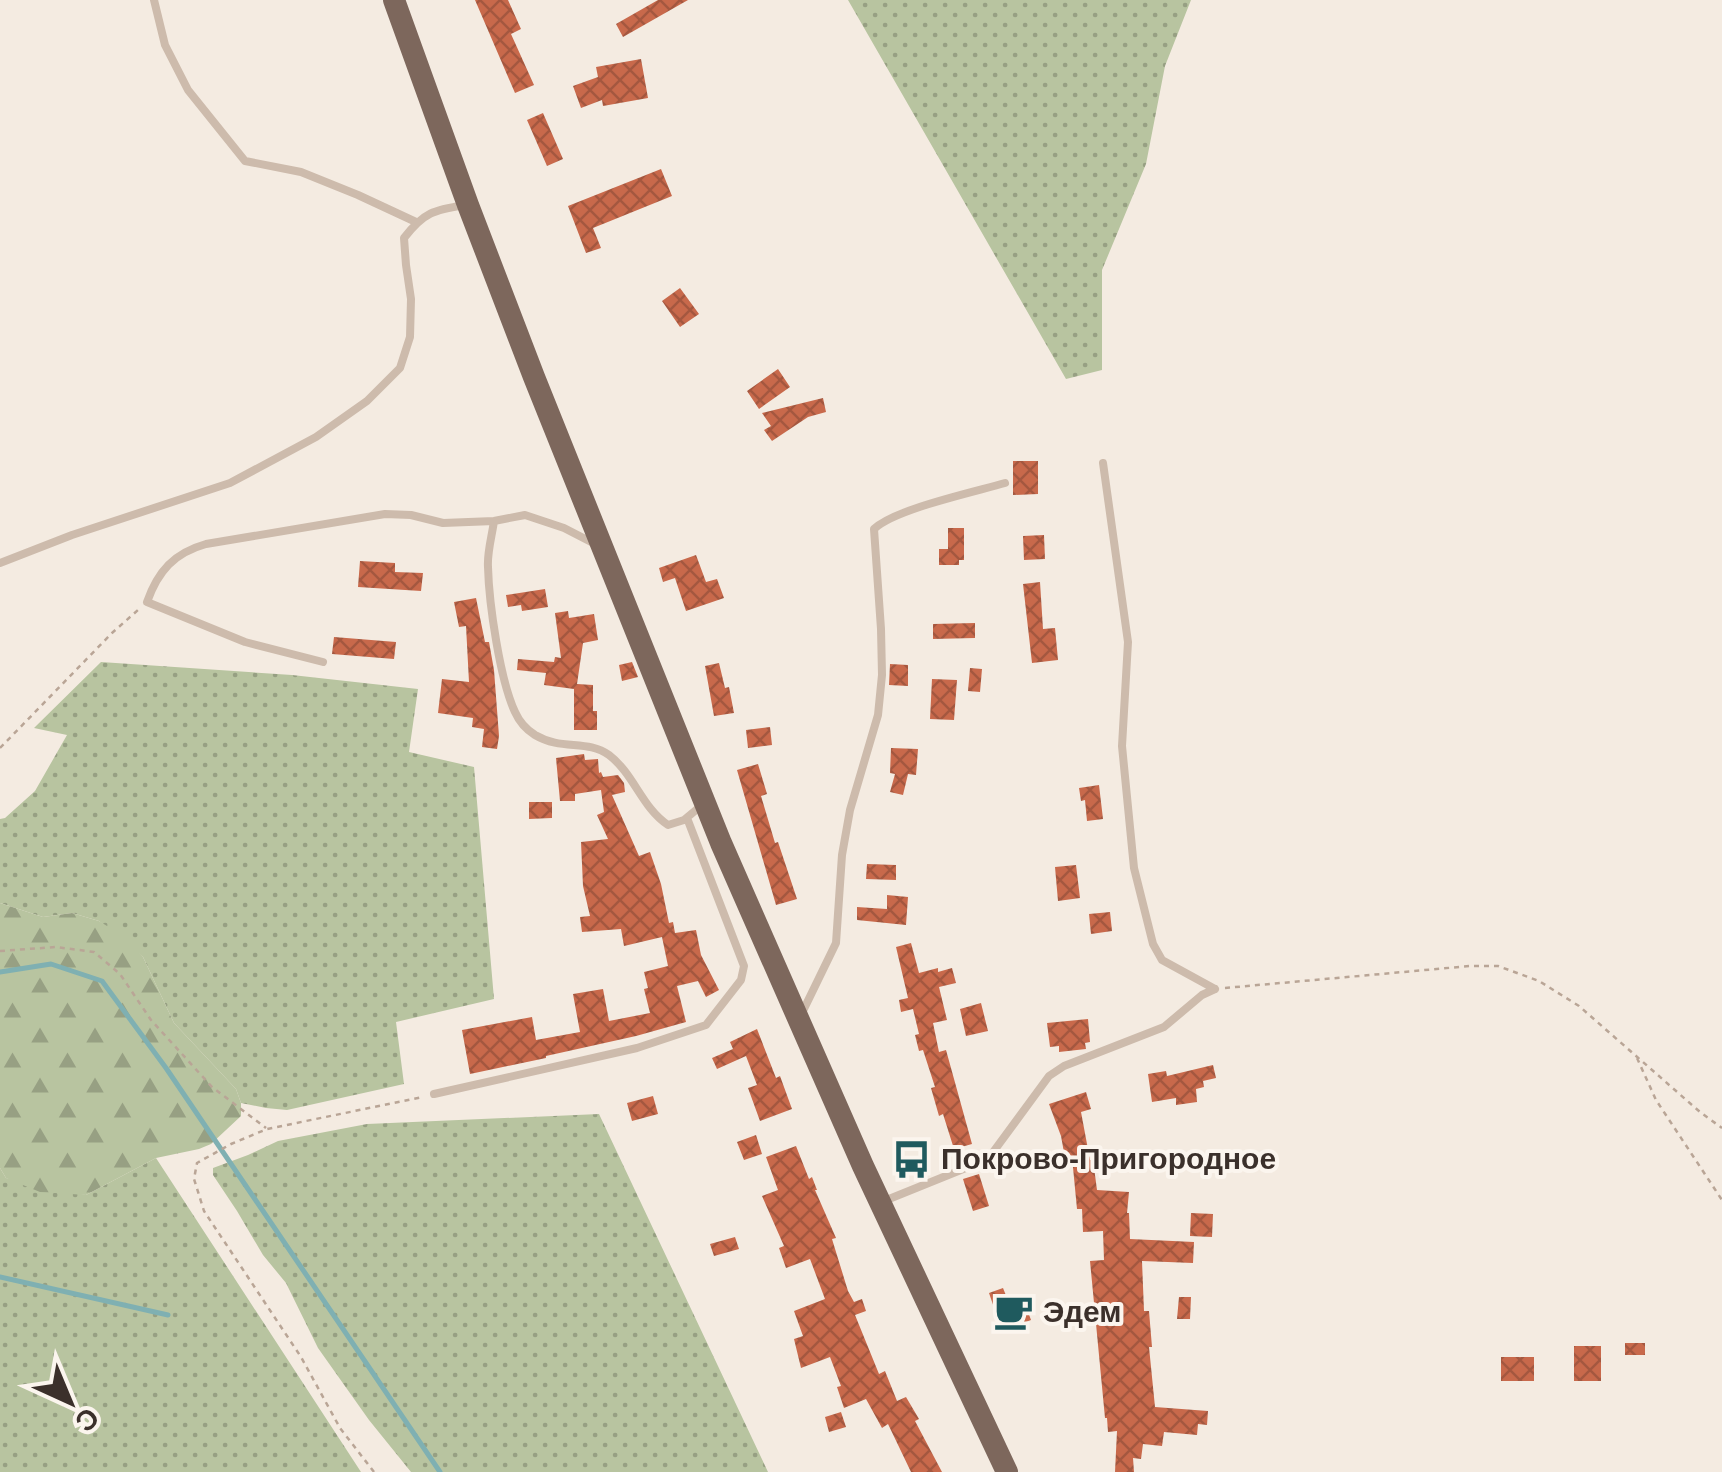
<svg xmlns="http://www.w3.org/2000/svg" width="1722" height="1472" font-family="Arial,sans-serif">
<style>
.grass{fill:url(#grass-dots)}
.forest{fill:url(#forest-firs)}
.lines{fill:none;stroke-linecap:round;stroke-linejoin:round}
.stream{stroke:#7fb0b2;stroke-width:5}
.building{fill:url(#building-cross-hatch)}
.path{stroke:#b9a596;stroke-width:2.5;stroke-dasharray:5 5;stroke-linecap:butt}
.service{stroke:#cdbbac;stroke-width:8}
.primary{stroke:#7d675c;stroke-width:22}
.labels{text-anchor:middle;stroke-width:8;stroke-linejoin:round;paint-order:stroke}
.poi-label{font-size:30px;font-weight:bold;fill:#3b302b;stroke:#fbf5ee;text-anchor:start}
</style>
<defs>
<pattern id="grass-dots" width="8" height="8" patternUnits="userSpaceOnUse" patternTransform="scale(2.5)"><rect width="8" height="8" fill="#b8c4a0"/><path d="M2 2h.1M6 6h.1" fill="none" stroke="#97a083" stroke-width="1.8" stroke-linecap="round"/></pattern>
<pattern id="forest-firs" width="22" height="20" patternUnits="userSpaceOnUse" patternTransform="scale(2.5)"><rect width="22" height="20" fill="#b8c4a0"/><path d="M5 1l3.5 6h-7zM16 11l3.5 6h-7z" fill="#97a083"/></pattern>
<pattern id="building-cross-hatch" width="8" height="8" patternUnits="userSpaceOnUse" patternTransform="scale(2.5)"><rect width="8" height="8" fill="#c8694b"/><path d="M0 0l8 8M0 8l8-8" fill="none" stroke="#a4573f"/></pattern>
</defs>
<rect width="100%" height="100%" fill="#f4ebe1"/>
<path class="grass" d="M848,0H1191L1165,66L1146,164L1102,270V370L1066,379Z
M101,662L292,675L418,689L409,752L474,767L494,999L396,1022L404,1084L287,1110L266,1108L241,1103L236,1089L174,1023L143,957L99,921L72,913L43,917L0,903V819L5,818L35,791L67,735L34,728Z
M599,1114L768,1472H411L369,1420L318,1348L286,1283L263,1255L237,1211L213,1175V1168L248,1155L278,1141L367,1124Z
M156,1158L361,1472H0V1168L6,1178L86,1195Z"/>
<path class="forest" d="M0,903L43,917L72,913L99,921L123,936L143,957L174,1023L236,1089L241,1103V1116L211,1144L199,1149L156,1158L86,1195L40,1192L6,1178L0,1168Z"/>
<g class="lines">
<path class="stream" d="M0,972L51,964L102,981L166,1068L440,1472
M0,1277L168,1315"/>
</g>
<path class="building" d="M475,0H508L521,29L511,34L534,85L515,93Z
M658,0H688L623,37L616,24Z
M641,59L648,98L603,106L602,100L581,108L573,86L598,77L596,67Z
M543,113L563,159L547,166L527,120Z
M661,169L672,196L593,228L601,248L586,253L568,206Z
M680,288L699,314L680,327L662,301Z
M778,369L790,387L759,409L747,391Z
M823,398L826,412L808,417L772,441L764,430L771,426L762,413Z
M1013,461H1038V494L1013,495Z
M948,528H964V560H959V565H939V549H948Z
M1044,535L1045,559L1024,560L1023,536Z
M696,555L706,582L717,579L724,598L686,611L675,578L663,582L659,568Z
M360,561L395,563V572L423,573L421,591L358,587Z
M1040,582L1043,629L1055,628L1058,660L1032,663L1023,584Z
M545,589L548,607L522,611L521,605L508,607L506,595Z
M476,598L485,642H489L494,670L499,736L497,749L482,747L484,729L472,727L473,718L438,713L442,679L469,682L466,626L459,627L454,602Z
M568,611L569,618L594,614L598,640L583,643L577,684L593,685V711H597V730H574V689L544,685L546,673L517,670L518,659L554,662L555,657L561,658L555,613Z
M975,623V638L933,639V624Z
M334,637L396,642L394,659L332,654Z
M632,662L638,677L622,681L619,665Z
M719,663L725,688L729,687L734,713L714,716L705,666Z
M890,664L908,665V686L889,685Z
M970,668L982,669L980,692L968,691Z
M932,679L957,680L954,720L930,719Z
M770,727L772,745L748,748L746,730Z
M891,748L918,749L916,775L908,774L903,795L890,792L895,774L890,773Z
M584,754L585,760L598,759L599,773L601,772L603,777L618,775L624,783L625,792L612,795L639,856L650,852L661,884L669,923L673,922L675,933L696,930L701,955L719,990L706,997L698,981L677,986L686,1022L636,1036L546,1056V1058L470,1074L462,1030L532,1017L536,1040L580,1032L573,994L603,989L609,1021L650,1013L644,989L648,988L644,972L668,966L662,937L624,946L621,929L582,932L580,917L590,916L583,886L581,842L608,839L597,815L604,812L601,790L575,794V801H560L556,758Z
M758,764L767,794L761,796L775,843L778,842L797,899L776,905L737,770Z
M1099,785L1103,819L1087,821L1085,800L1081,801L1079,788Z
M529,802H552V818L529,819Z
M867,864L896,865V880L866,879Z
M1076,865L1080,898L1058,901L1055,867Z
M887,895L908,897L906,925L857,920V907L887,909Z
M1110,912L1112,931L1091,934L1089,914Z
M911,943L919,973L938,968V972L952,968L956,983L939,987L947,1020L933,1023L939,1052L946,1050L972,1144L954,1149L943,1114L939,1116L931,1088L935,1087L923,1050L919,1051L915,1035L919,1034L913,1009L901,1012L899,1000L908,998L896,947Z
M981,1003L988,1031L966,1036L960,1009Z
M1088,1019L1090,1042L1085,1043L1086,1049L1059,1052V1046L1050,1047L1047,1023Z
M757,1029L776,1078L780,1076L792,1109L760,1121L748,1088L757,1085L746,1056L717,1069L712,1058L733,1049L730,1042Z
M1213,1065L1216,1078L1203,1081L1204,1087L1196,1089L1197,1102L1176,1105V1098L1152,1102L1148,1074L1166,1071L1167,1076Z
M1086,1092L1091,1109L1081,1112L1090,1160H1093L1097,1190L1129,1192L1127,1213H1129L1130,1239L1194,1242L1193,1263L1142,1261L1144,1311H1149L1152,1347H1149L1155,1407L1208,1411L1207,1425L1198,1424L1197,1435L1164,1432L1162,1446L1143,1444L1141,1459L1133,1458L1134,1472H1115L1117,1431L1108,1432L1107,1418H1105L1090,1261L1104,1260L1103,1231L1083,1232L1082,1209H1077L1072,1157L1065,1158L1061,1136L1049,1104Z
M653,1096L658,1114L632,1121L627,1103Z
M756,1135L762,1154L744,1160L737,1142Z
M796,1146L809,1179L812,1177L817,1190H815L836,1238L832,1239L848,1291L854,1302L862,1299L866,1311L855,1315L879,1374L885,1371L897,1401L906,1397L919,1419L915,1421L942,1472H911L888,1424L882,1428L866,1399L844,1408L837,1387L841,1386L830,1357L801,1368L794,1339L803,1336L794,1311L825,1299L810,1259L786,1268L779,1248L784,1246L762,1196L778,1190L766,1157Z
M979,1174L989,1206L973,1211L963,1179Z
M1191,1213L1213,1214L1212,1237L1190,1236Z
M735,1237L739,1249L714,1256L710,1244Z
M1003,1288L1009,1303L1023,1298L1031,1320L1002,1331L989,1293Z
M1179,1297H1191L1190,1319H1177Z
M1625,1343H1645V1355H1625Z
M1574,1346H1601V1381H1574Z
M1501,1357H1534V1381H1501Z
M841,1412L846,1427L829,1432L825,1417Z"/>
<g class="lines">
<path class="path" d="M0,748L112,633L138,610
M0,951L56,947L94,952L120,974L151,1020L212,1087L266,1128
M1225,988L1470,966H1498L1539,981L1579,1006L1700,1112L1722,1128
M1637,1058L1656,1100L1722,1200
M374,1472L340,1428L301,1357L204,1211L194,1179L197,1163L231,1144L267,1129L423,1097"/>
<path class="service" d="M154,0L165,45L188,90L245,161L301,172L358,195L416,222
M1103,463L1128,642L1122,746L1134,868L1153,944L1162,960L1215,989
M494,521C492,536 487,552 488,567C489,604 500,680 515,712C519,721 527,730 535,735C562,751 587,739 609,755C634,774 642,808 668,825L684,820L702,805
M0,563L72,535L230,483L316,437L367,401L400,368L410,337L411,299L406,265L404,238C424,212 434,210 465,205
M323,662L245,642L147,602C158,571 174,553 206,544L385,514L411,515L443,523L494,521L525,515L564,528L597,545
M801,1015L836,943L842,855L850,810L878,715L882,675L881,629L874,529C895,509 974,492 1005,483
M434,1094L637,1048L706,1025L741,980L744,966L687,818
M884,1201L988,1159L1049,1076L1064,1066L1164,1027L1202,995L1215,989"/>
<path class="primary" d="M394,0L468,205L534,377L721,843L863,1166L1007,1472"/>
</g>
<defs>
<symbol id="bus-bare" viewBox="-9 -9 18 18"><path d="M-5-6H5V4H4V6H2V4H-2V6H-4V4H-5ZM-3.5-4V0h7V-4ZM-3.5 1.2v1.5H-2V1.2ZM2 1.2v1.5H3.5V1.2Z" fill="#1f5a5e" stroke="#fbf5ee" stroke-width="2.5" paint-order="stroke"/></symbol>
<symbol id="cafe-bare" viewBox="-9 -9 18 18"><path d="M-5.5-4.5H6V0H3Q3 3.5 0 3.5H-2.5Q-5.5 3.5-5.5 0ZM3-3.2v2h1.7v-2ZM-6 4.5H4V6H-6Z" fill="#1f5a5e" stroke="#fbf5ee" stroke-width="2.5" paint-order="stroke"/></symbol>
</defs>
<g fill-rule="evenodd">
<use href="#bus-bare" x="884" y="1132" width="55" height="55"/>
<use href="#cafe-bare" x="986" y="1284" width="55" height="55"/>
</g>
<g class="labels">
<g class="poi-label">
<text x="941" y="1169">Покрово-Пригородное</text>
<text x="1043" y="1322">Эдем</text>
</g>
</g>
<g transform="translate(70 1402) rotate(136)" stroke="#fbf5ee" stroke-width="8" paint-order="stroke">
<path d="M0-8L18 38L0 25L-18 38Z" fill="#3b302b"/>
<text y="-15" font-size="28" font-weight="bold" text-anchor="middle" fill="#3b302b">С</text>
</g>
</svg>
